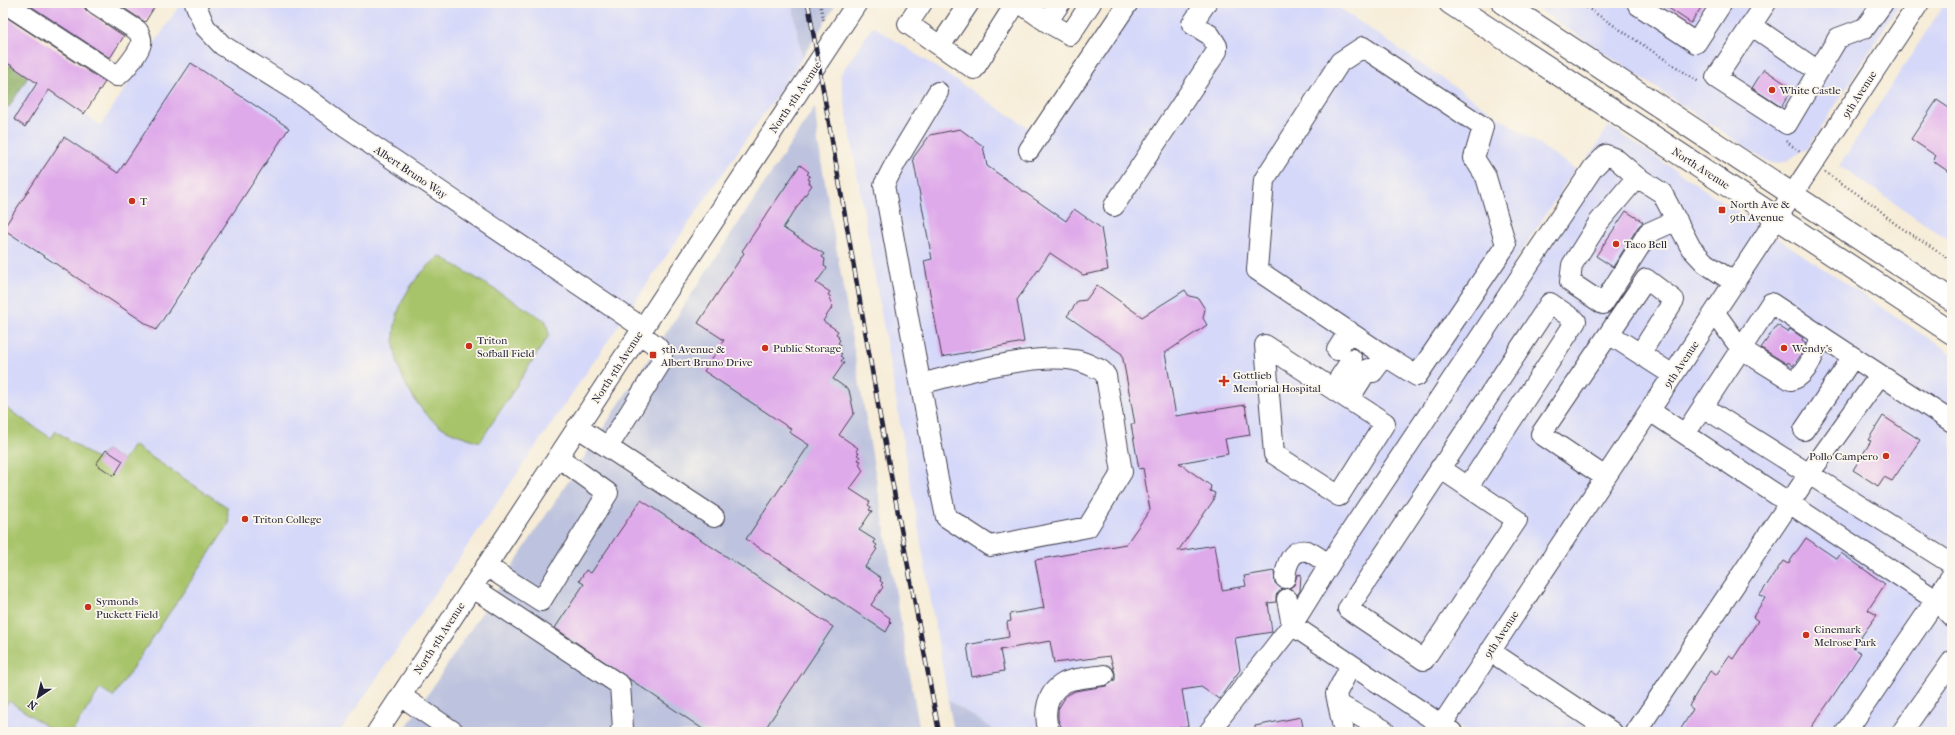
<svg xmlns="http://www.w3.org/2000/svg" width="1955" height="735" font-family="'IM FELL French Canon',serif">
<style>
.built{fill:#d5d8f9}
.industrial{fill:#bdc3de}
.green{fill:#a8c46b;stroke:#657353}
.forest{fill:#86aa5f;stroke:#54664d}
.building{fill:#dfaaea}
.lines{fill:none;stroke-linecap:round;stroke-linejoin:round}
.minor-casing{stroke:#424052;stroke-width:22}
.major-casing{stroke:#424052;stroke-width:24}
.path{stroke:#424052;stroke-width:2.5;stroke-dasharray:1 3;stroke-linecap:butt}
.minor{stroke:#fff;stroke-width:20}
.major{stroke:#fff;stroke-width:22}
.rail-casing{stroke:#22223b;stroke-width:4.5}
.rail{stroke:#fbf7ec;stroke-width:3;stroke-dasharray:9;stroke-linecap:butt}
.poi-dot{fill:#c8321e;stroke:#fbf7ec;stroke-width:1.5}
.labels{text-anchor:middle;stroke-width:3.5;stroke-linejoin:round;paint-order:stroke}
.poi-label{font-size:11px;fill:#22223b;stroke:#fbf7ec;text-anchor:start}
.street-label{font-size:11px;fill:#22223b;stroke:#fbf7ec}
</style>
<rect width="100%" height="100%" fill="#fbf7ec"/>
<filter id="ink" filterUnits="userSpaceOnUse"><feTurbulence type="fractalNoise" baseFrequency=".025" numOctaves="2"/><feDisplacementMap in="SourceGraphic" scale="8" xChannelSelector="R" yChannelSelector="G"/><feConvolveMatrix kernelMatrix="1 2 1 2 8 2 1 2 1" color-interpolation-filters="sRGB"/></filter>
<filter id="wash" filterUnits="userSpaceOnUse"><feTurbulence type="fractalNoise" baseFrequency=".012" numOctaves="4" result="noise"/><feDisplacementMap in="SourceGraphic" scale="16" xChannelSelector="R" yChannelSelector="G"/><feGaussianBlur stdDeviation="0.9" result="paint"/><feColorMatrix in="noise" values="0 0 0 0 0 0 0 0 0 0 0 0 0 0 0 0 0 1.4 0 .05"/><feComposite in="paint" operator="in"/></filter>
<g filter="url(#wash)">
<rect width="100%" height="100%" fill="#f6ecd7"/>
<path class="built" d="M181,3L206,8L205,3H792L802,58L340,732H3V115L28,77L101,125Z
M1119,3H1332L1575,169L1514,263L1518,266L1609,126L1952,354V732H1467L1438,715L1427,731L1429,732H998L948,700L840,75L873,26L1035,132Z
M1529,3H1900L1809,147L1787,161L1774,164L1763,159Z
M1945,3H1952V242L1839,166Z"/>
<path class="industrial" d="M792,3H834V8L802,58Z
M815,107L818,142L920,732H403Z
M948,700L998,732H954Z"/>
<path class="green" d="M440,256L546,321L549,335L480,442C469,438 456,435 445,429C430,421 419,407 410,392C380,340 394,292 440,256Z
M3,406L51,438L56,431L98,460L106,450L123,461L133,445L227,507L229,524L113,697L100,689L72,732H55L9,701L3,709Z"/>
<path class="forest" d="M3,60L28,77L9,107L3,105Z"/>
<g id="blocks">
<path class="building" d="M26,3H84L85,9L89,13L124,36L110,58Z
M116,3H157L145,22Z
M1661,3H1704L1691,23Z
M3,15L105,82L84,114L49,90L25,127L14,119L37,83L3,60Z
M191,63L289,128L156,330L3,229L64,137L118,173Z
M1764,69L1793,89L1781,107L1752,88Z
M1937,100L1952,110V174L1933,161L1936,156L1911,139Z
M960,129L983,146L987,166L1066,221L1074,209L1101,228L1108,270L1083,275L1050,253L1017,300L1024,342L942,357L924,261L932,259L913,158L930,135Z
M800,165L809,172L807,174L810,176L808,179L810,180L809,183L812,185L783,228L824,254L822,257L825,259L824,266L827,268L816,283L830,292L828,295L831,297L829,299L832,301L830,304L833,306L823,321L838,331L836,334L839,336L838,338L840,340L838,343L841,345L839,348L841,349L839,352L842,354L840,356L843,358L841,361L844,363L833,379L849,390L854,413L839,435L858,448L856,451L859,453L857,455L860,457L858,460L861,461L859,464L863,471L850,489L870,502L868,505L871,507L869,510L872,511L859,530L875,540L874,543L877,545L875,548L877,549L865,567L881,578L880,581L883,583L881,585L883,587L871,605L890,618L889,621L891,623L886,632L746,539L809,445L789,432L791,429L704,371L724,340L698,323L744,253L742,251L750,239Z
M1626,211L1643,222L1638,227L1613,267L1596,256Z
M1097,285L1142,317L1185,290L1189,296L1198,298L1205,309L1203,318L1207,325L1165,353L1176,416L1245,405L1250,435L1225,439L1228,454L1179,463L1211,486L1210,491L1215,493L1213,501L1178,551L1215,545L1222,590L1246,586L1244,576L1274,571L1275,583L1282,589L1276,595V602L1268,603L1272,632L1235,638L1240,670L1219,699L1201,687L1182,690L1188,726L1169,729L1170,732H1065L1062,729L1058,719V709L1066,696L1075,691L1106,686L1115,680V673L1110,656L1054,663L1050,641L1000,650L1004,671L972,677L967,645L1009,637L1007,622L1011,621L1010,614L1044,608L1035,560L1126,544L1150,510L1143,468L1139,469L1131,424H1135L1122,354L1067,316L1078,301L1086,300Z
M1777,325L1788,332L1790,329L1803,338L1802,340L1806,343L1801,355L1793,366L1788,362L1787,364L1761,348Z
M1883,416L1920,440L1892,481L1884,477L1878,486L1853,470L1871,441L1868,440Z
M106,450L123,461L114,476L96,464Z
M641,500L833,627L763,732H707L555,628L584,584L579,581L586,570L591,573Z
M1806,538L1837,559L1841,553L1885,584L1868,610L1877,615L1853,648L1861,653L1831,699L1808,732H1679L1693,709L1689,706L1710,671L1716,675L1729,656L1733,659L1758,621L1753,617L1765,598L1760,595L1783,561L1788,564Z
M1301,574L1300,591L1297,595L1290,588L1294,585L1297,575Z
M1301,717L1304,732H1255V726Z"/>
</g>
</g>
<g filter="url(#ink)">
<use href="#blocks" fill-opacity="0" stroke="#424052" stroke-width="1"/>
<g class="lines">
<defs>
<path id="minor" d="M5,3L117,76C124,72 140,51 141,43C142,39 140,35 138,31L95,3
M195,3L205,27L222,45L305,97L345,127L643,328
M922,3L908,24L974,69L1016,3
M1020,3L1047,22L1060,3
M1639,3L1638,5L1696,43L1722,3
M1766,3L1716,78L1787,124L1838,38L1865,28L1883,3
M1047,22L1070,35L1091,3
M1751,25L1818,71
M940,46L969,3
M1029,150L1128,3
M1637,177L1599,222L1572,265L1570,282L1603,304L1648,233L1677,220
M1114,206L1217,51V46L1210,35L1192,24L1206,3
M1715,313L1741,349L1791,380C1808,376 1816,350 1820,335
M1609,334L1673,375
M1265,345L1385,423L1339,496L1274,454Z
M1337,350L1349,331
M1373,372L1385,356L1417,376L1506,245L1486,177L1474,158L1483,127L1363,47L1340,62L1264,180L1257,270L1385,356
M921,384C961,373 1034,353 1074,360C1081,361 1088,364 1094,367C1099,369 1103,370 1106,376L1122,472L1088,527L990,546L946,517L937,474L884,185L897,160L938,92
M1333,388L1352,359
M1349,399L1368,369
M1703,407L1809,474L1880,375
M1650,411L1936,600L1846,732
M577,427L714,517
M1804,430L1853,357
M1685,434L1771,303L1952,422
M608,447L662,361C664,347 649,341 639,334
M1440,468L1468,487L1576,321L1550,303L1348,609L1424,660L1517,520L1468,487
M1605,477L1541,434L1646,279L1674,300L1640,354
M486,566L541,601L608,493L558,457
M1952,575L1936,600L1952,617
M1285,578C1286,566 1291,548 1307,551C1314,553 1323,561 1329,565
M472,587L620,685L623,728L620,732
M1287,599L1292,625L1452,732
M1490,651L1612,732
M401,696L454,732
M1338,704L1384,730L1383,732
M377,732L857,3
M1049,732C1043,714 1046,693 1064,683C1072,678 1094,677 1104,675
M1209,732L1292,625L1341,546L1593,168L1606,155L1616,159L1637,177L1662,193L1691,248L1705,263L1735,283
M1344,732L1336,694L1351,665
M1437,732L1919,3
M1636,732L1809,474L1952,564
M1902,732L1952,661"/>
<path id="major" d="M1450,3L1952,333
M1503,3L1952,300"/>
</defs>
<use href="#minor" class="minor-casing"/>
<use href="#major" class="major-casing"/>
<path class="path" d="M820,3L824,22
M1580,3L1699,82
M1786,141L1801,153
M1825,172L1875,206L1894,223L1952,261"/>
<use href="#minor" class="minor"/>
<use href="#major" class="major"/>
<defs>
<path id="rail" d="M808,3L881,422L939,732"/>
</defs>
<use href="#rail" class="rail-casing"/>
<use href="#rail" class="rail"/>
</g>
</g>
<g class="poi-dot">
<circle cx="1772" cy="90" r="4"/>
<circle cx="132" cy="201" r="4"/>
<rect x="1718" y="206" width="8" height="8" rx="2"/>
<circle cx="1616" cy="244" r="4"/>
<circle cx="469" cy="346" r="4"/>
<circle cx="765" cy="348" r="4"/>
<circle cx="1784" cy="348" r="4"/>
<rect x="649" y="351" width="8" height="8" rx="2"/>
<path d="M1222 375h4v4h4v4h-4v4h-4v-4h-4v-4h4z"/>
<circle cx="1886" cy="456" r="4"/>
<circle cx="245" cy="519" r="4"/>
<circle cx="88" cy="607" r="4"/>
<circle cx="1806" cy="635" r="4"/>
</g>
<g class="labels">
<g class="poi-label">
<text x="1780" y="94">White Castle</text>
<text x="140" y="205">T</text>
<text x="1730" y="208">North Ave &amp;<tspan x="1730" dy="13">9th Avenue</tspan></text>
<text x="1624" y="248">Taco Bell</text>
<text x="477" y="344">Triton<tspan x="477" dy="13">Sofball Field</tspan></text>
<text x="773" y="352">Public Storage</text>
<text x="1792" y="352">Wendy's</text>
<text x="661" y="353">5th Avenue &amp;<tspan x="661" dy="13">Albert Bruno Drive</tspan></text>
<text x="1233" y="379">Gottlieb<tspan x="1233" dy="13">Memorial Hospital</tspan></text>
<text x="1878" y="460" text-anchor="end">Pollo Campero</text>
<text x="253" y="523">Triton College</text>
<text x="96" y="605">Symonds<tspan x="96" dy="13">Puckett Field</tspan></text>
<text x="1814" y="633">Cinemark<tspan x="1814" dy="13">Melrose Park</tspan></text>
</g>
<g class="street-label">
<text transform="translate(1859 94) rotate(-57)" y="4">9th Avenue</text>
<text transform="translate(795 97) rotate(-56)" y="4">North 5th Avenue</text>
<text transform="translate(1701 168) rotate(33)" y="4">North Avenue</text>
<text transform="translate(411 172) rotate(34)" y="4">Albert Bruno Way</text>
<text transform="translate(1681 364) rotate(-56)" y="4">9th Avenue</text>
<text transform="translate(617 367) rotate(-57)" y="4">North 5th Avenue</text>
<text transform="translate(1501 634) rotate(-57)" y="4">9th Avenue</text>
<text transform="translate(439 638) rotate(-57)" y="4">North 5th Avenue</text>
</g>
</g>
<rect width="1955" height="735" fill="none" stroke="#fbf7ec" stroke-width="16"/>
<g transform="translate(38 697) rotate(215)" stroke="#fbf7ec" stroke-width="3" paint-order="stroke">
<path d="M0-3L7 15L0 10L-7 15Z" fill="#22223b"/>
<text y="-6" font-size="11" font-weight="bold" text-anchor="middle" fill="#22223b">N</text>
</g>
</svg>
